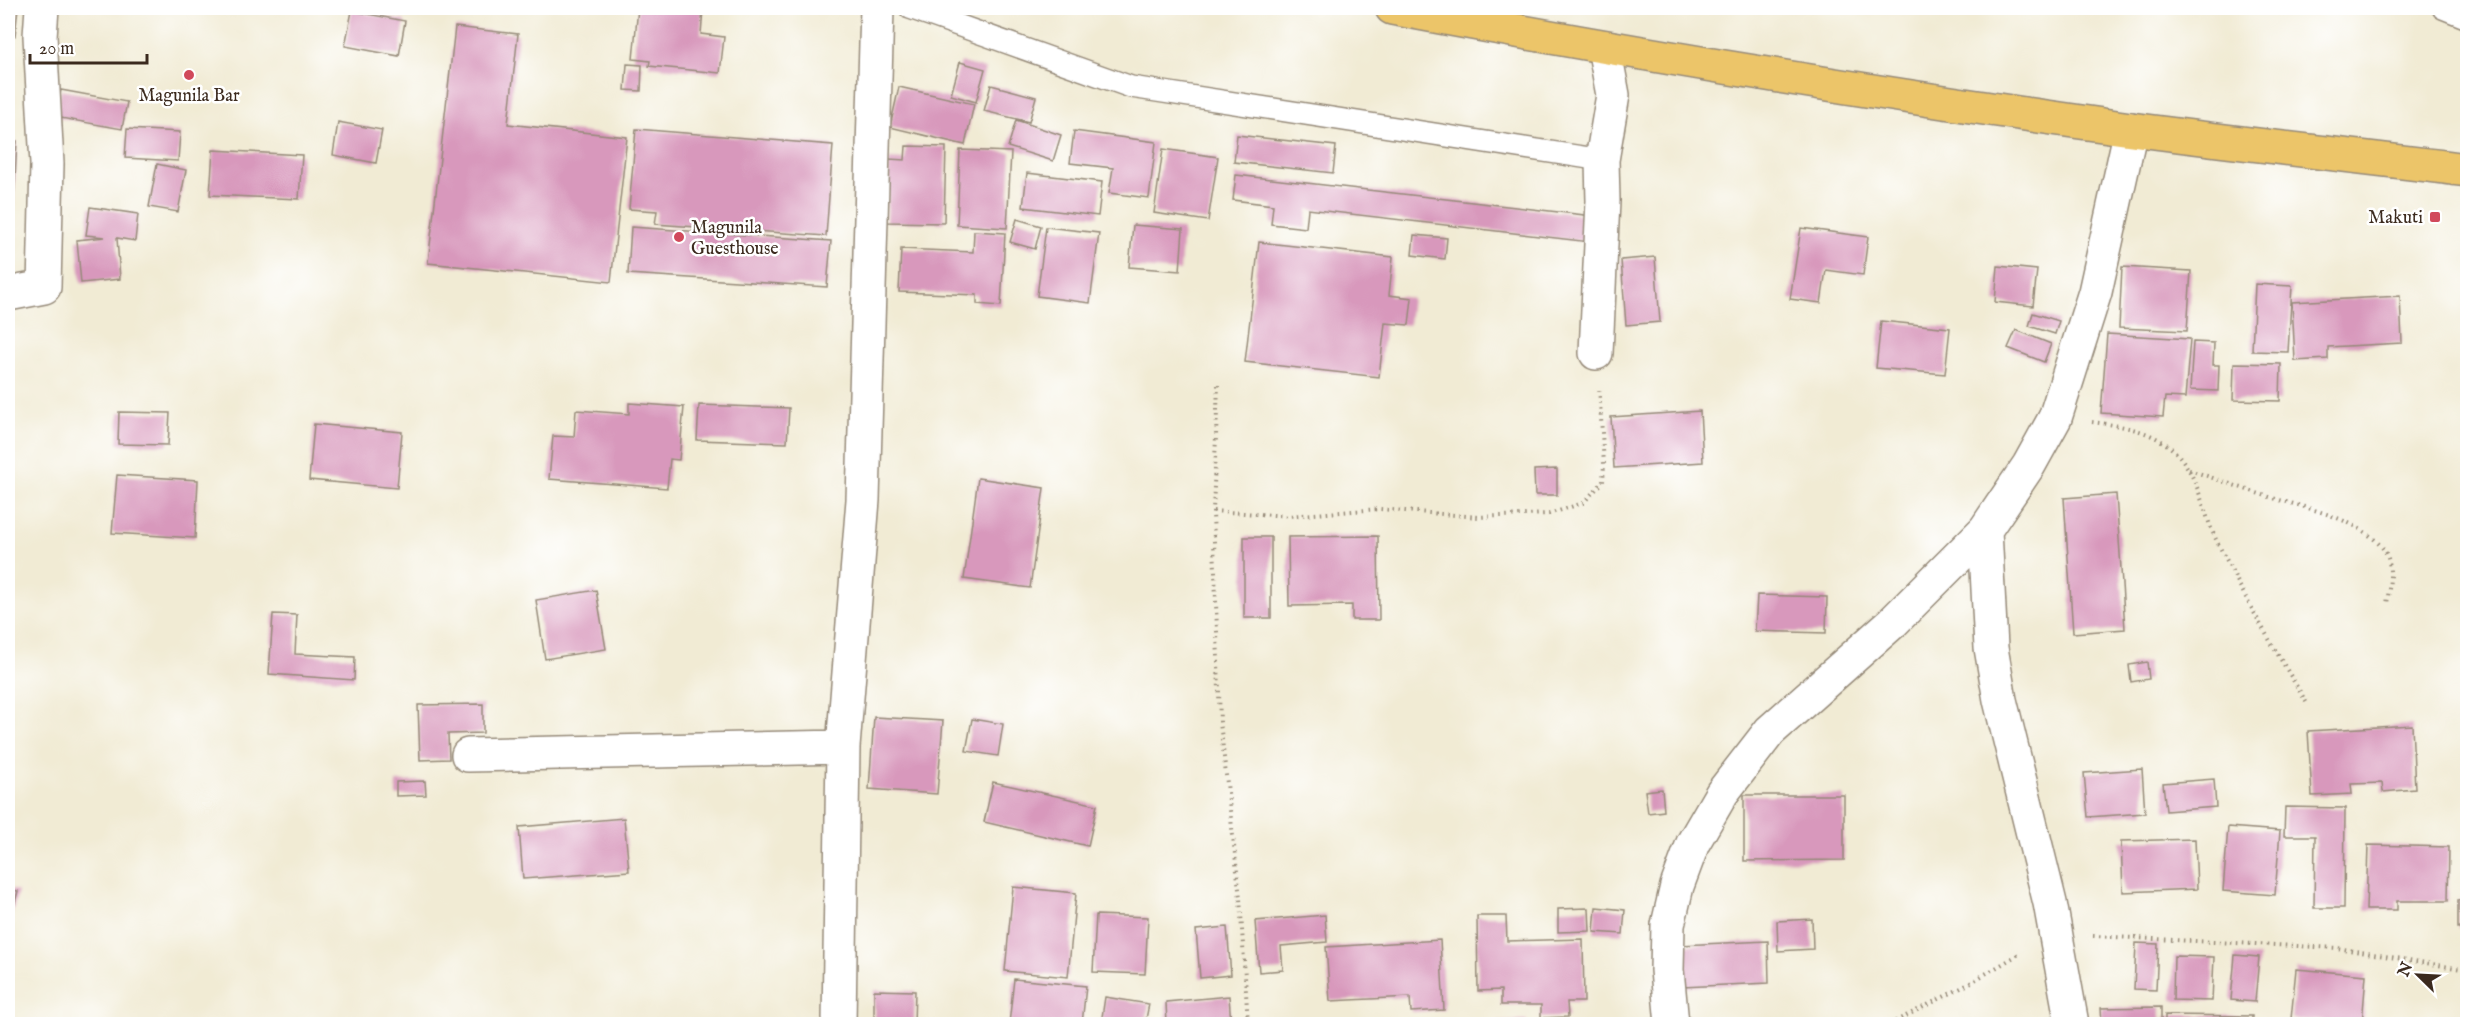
<svg xmlns="http://www.w3.org/2000/svg" width="2475" height="1032" font-family="'IM FELL English',serif">
<style>
.building{fill:#d898bc}
.lines{fill:none;stroke-linecap:round;stroke-linejoin:round}
.service-casing{stroke:#968a79;stroke-width:24}
.minor-casing{stroke:#968a79;stroke-width:36}
.trunk-casing{stroke:#968a79;stroke-width:36}
.path{stroke:#968a79;stroke-width:4;stroke-dasharray:1.5 4.5;stroke-linecap:butt}
.service{stroke:#fff;stroke-width:21}
.minor{stroke:#fff;stroke-width:33}
.trunk{stroke:#ecc569;stroke-width:33}
.poi-dot{fill:#d1495b;stroke:#fff;stroke-width:2}
.labels{text-anchor:middle;stroke-width:5;stroke-linejoin:round;paint-order:stroke}
.poi-label{font-size:18px;fill:#3b2a1e;stroke:#fff}
</style>
<rect width="100%" height="100%" fill="#fff"/>
<filter id="ink" filterUnits="userSpaceOnUse"><feTurbulence type="fractalNoise" baseFrequency=".0167" numOctaves="2"/><feDisplacementMap in="SourceGraphic" scale="12" xChannelSelector="R" yChannelSelector="G"/><feConvolveMatrix kernelMatrix="1 2 1 2 8 2 1 2 1" color-interpolation-filters="sRGB"/></filter>
<filter id="wash" filterUnits="userSpaceOnUse"><feTurbulence type="fractalNoise" baseFrequency=".008" numOctaves="4" result="noise"/><feDisplacementMap in="SourceGraphic" scale="24" xChannelSelector="R" yChannelSelector="G"/><feGaussianBlur stdDeviation="1.35" result="paint"/><feColorMatrix in="noise" values="0 0 0 0 0 0 0 0 0 0 0 0 0 0 0 0 0 1.4 0 .05"/><feComposite in="paint" operator="in"/></filter>
<g filter="url(#wash)">
<rect width="100%" height="100%" fill="#f1ebd4"/>
<g id="blocks">
<path class="building" d="M8,8H18L15,36L8,35Z
M638,8L703,9L701,34L724,37L720,73L649,66L650,61L633,59Z
M352,11L405,21L399,56L345,46Z
M455,27L518,34L508,124L627,137L611,282L428,263Z
M960,62L985,69L976,102L951,95Z
M627,64L642,65L641,91L625,90Z
M991,85L1036,97L1029,122L984,111Z
M899,87L974,104L965,145L890,127Z
M61,90L127,102L122,129L55,117Z
M1016,120L1061,135L1053,161L1008,147Z
M338,122L382,130L376,163L333,155Z
M127,129L180,132L178,161L125,158Z
M636,129L833,145L826,236L655,224L657,211L629,209Z
M1074,131L1156,142L1149,198L1109,193L1113,168L1070,163Z
M1237,135L1336,146L1333,173L1234,162Z
M8,141H17L13,217L8,216Z
M906,146L946,147L944,223L887,222L889,159L905,160Z
M1163,149L1218,157L1208,221L1154,213Z
M213,150L302,155L299,199L210,195Z
M960,150L1011,152L1007,228L957,225Z
M157,164L186,170L178,212L149,207Z
M1027,173L1102,182L1098,216L1023,207Z
M1236,175L1593,216L1590,242L1308,209L1306,228L1271,224L1273,205L1233,200Z
M90,207L138,214L135,241L117,238L120,279L81,283L77,240L105,237L86,235Z
M1017,219L1041,226L1035,249L1010,242Z
M1133,225L1183,229L1180,271L1129,267Z
M631,227L831,241L827,287L628,274Z
M1046,227L1099,233L1090,303L1037,296Z
M1801,228L1868,237L1863,275L1826,270L1821,303L1790,299Z
M974,231L1005,233L1001,306L977,304V295L899,292L901,249L973,252Z
M1414,235L1447,238L1445,259L1412,255Z
M1259,242L1393,257L1389,295L1412,298L1409,325L1385,323L1379,377L1245,362Z
M1655,257L1660,322L1626,325L1621,260Z
M1998,266L2037,270L2033,306L1995,302Z
M2122,267L2191,271L2187,331L2119,328Z
M2255,284L2292,286L2288,352L2252,351Z
M2400,296L2402,343L2328,347V359L2295,361L2292,302Z
M2033,313L2059,321L2055,334L2029,326Z
M1881,321L1950,328L1945,374L1876,368Z
M2016,330L2051,344L2044,362L2008,348Z
M2107,334L2190,339L2185,398L2165,397L2163,417L2101,413Z
M2193,342L2214,343L2213,365H2219L2218,391L2190,390Z
M2234,363L2281,364L2280,401L2233,400Z
M8,364H12L9,397H8Z
M629,403L684,407L679,460L670,459L667,488L549,479L553,436L574,437L576,410L629,414Z
M699,405L789,408L787,443L697,440Z
M1700,411L1703,462L1614,468L1611,417Z
M119,412L170,413L168,445L118,444Z
M314,424L402,432L397,488L309,480Z
M1557,469V495H1535L1534,470Z
M117,475L198,480L195,538L112,533Z
M978,478L1044,488L1030,588L964,579Z
M2116,494L2125,629L2073,633L2064,498Z
M1378,536L1379,620H1352V605L1289,606L1288,537Z
M1244,537H1271V618H1244Z
M596,590L606,649L545,659L536,600Z
M1757,595L1827,597L1826,633L1755,631Z
M273,614L297,615L295,654L355,657L354,680L269,674Z
M2147,662L2149,679L2131,682L2129,665Z
M483,704V733L448,734L449,759L420,760L418,705Z
M874,717L943,721L937,794L869,789Z
M972,719L1003,724L998,756L966,751Z
M2412,725L2415,789L2383,792L2382,783L2351,784L2352,794L2312,796L2308,731Z
M2142,769L2145,813L2088,817L2084,773Z
M2214,779L2216,807L2166,811L2163,783Z
M425,781L426,795L396,796V782Z
M993,782L1097,805L1088,846L984,822Z
M1662,789L1664,811L1648,813L1645,791Z
M1744,795H1844V860L1744,861Z
M2285,807L2345,808L2344,908H2314L2315,836H2284Z
M624,818L629,871L523,879L519,827Z
M2228,827L2280,831L2275,895L2223,891Z
M2195,839L2197,889L2123,892L2121,841Z
M2368,845L2449,847L2448,901H2397V910H2366Z
M1013,887L1076,893L1068,977L1005,971Z
M8,889L18,891L8,928Z
M2458,900L2468,901V928H2458Z
M1596,907L1625,910L1623,934L1594,932Z
M1589,908L1590,931L1558,932V909Z
M1096,915L1148,917L1145,974L1093,972Z
M1325,915L1327,942L1281,946L1283,970L1259,972L1255,921Z
M1477,916H1506L1507,941L1583,939L1584,1002H1567L1568,1017L1541,1018V1005H1501V990L1478,991Z
M1812,919L1813,949L1778,951L1777,921Z
M1227,927L1231,975L1200,978L1196,930Z
M1440,940L1444,1010L1411,1012L1410,997L1330,1001L1326,947Z
M1768,941L1769,983L1682,987L1680,945Z
M2136,943L2158,944L2156,990L2134,989Z
M2235,955L2259,957L2255,1002L2231,1000Z
M2174,956L2214,957L2212,1001L2173,1000Z
M2296,969L2366,975L2362,1024L2291,1019Z
M1014,979L1086,986L1082,1024H1009Z
M874,990L915,991L914,1024H874Z
M1229,996L1231,1024H1207L1206,1020L1192,1022V1024H1167L1166,1002Z
M1105,997L1149,1004L1145,1024H1101Z
M2161,1007V1024H2102L2101,1008Z
M2165,1015L2252,1016V1024H2165Z
M1526,1021L1527,1024H1498V1022Z"/>
</g>
</g>
<g filter="url(#ink)">
<use href="#blocks" fill-opacity="0" stroke="#968a79" stroke-width="1.5"/>
<g class="lines">
<defs>
<path id="service" d="M910,8L1131,87L1602,160
M2443,8L2468,18"/>
<path id="minor" d="M8,294L44,287L47,164L40,36L42,8
M1596,353L1603,201L1602,160L1613,95L1604,47
M1985,530L1991,648L2000,700L2050,903L2072,1024
M468,755L843,747
M839,1024L843,747L863,500L877,8
M1672,1024L1667,970L1668,925L1677,886L1693,843L1722,793L1770,731L1893,622L1985,530L2029,465L2055,418L2095,292L2131,129"/>
<path id="trunk" d="M1392,8C1637,54 1883,95 2131,129C2243,144 2355,156 2468,170"/>
</defs>
<use href="#service" class="service-casing"/>
<use href="#minor" class="minor-casing"/>
<use href="#trunk" class="trunk-casing"/>
<path class="path" d="M1218,385L1213,511L1220,722L1240,898L1248,1024
M2092,422C2117,425 2145,429 2166,444C2194,464 2200,498 2211,528C2217,543 2226,558 2233,573C2256,618 2282,662 2308,705
M2189,470C2214,478 2238,487 2263,495C2300,507 2360,517 2384,550C2394,564 2389,588 2387,604
M1213,511L1288,516L1380,509L1479,517L1549,514L1583,503L1603,482L1604,464L1599,387
M2093,936L2337,948L2468,970
M1890,1024L1963,987L2021,953"/>
<use href="#service" class="service"/>
<use href="#minor" class="minor"/>
<use href="#trunk" class="trunk"/>
</g>
</g>
<g class="poi-dot">
<circle cx="189" cy="75" r="6"/>
<rect x="2429" y="211" width="12" height="12" rx="3"/>
<circle cx="679" cy="237" r="6"/>
</g>
<g class="labels">
<g class="poi-label">
<text x="189" y="101">Magunila Bar</text>
<text x="2423" y="223" text-anchor="end">Makuti</text>
<text x="691" y="233" text-anchor="start">Magunila<tspan x="691" dy="21">Guesthouse</tspan></text>
</g>
</g>
<rect width="2475" height="1032" fill="none" stroke="#fff" stroke-width="30"/>
<g transform="translate(2418 975) rotate(294)" stroke="#ffffff" stroke-width="4.5" paint-order="stroke">
<path d="M0-4.5L10 22L0 15L-10 22Z" fill="#3b2a1e"/>
<text y="-9" font-size="16" font-weight="bold" text-anchor="middle" fill="#3b2a1e">N</text>
</g>
<path d="M30 54v9h117v-9" fill="none" stroke="#3b2a1e" stroke-width="3"/>
<text x="39" y="54" font-size="18" fill="#3b2a1e" stroke="#ffffff" stroke-width="4.5" paint-order="stroke">20 m</text>
</svg>
